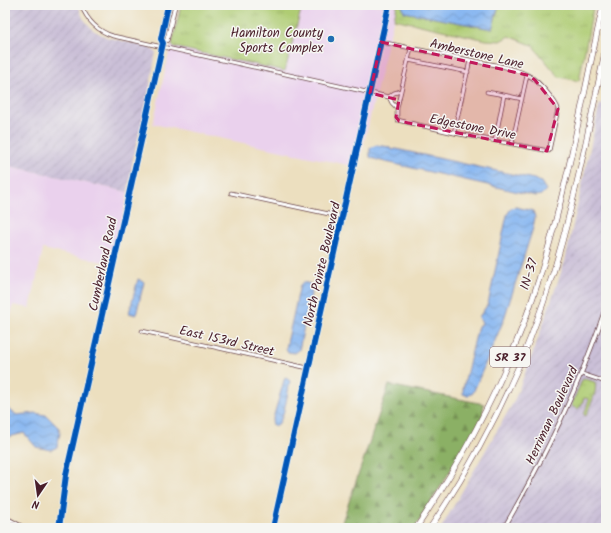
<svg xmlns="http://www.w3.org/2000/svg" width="611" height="533" font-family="Kalam,sans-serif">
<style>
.built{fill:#ead1ed}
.industrial{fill:url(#industrial-furrows)}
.grass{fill:url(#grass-tufts);stroke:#7c764f}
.forest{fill:url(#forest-firs);stroke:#6a6848}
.water{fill:url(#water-waves);stroke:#686a8e}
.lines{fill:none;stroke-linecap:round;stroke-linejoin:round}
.minor-casing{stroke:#623c41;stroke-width:4.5}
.tertiary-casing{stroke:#623c41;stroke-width:5}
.motorway-casing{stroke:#623c41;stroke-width:6}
.minor{stroke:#fff;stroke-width:3}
.tertiary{stroke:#fff;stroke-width:3.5}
.motorway{stroke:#fff;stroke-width:5}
.cycleway-casing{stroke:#f6f6f2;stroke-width:8}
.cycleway{stroke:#0057b8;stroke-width:6}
.marked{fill:#c2185b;fill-opacity:0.2;stroke:#c2185b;stroke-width:3;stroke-dasharray:8 5;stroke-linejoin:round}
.poi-dot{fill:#1f6fb2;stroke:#f6f6f2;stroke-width:1.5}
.labels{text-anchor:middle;stroke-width:3;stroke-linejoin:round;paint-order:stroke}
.shield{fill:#f6f6f2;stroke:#7e6067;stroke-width:1}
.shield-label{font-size:12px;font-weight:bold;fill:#4a1f2b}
.poi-label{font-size:13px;fill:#4a1f2b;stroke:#f6f6f2;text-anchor:end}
.street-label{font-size:13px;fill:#4a1f2b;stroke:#f6f6f2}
</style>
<defs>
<pattern id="industrial-furrows" width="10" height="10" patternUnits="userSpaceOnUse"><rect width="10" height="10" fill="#cabfd7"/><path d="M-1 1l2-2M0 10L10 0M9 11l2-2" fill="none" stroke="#afa4b9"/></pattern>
<pattern id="grass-tufts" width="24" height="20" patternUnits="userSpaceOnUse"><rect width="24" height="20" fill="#afcc73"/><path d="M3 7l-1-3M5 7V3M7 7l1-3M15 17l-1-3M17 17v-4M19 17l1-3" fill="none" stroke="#98af64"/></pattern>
<pattern id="forest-firs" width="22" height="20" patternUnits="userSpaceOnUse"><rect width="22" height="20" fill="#8bb065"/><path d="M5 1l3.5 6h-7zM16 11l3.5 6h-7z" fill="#748f53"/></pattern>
<pattern id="water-waves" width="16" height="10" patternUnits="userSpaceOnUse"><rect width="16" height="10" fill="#85b5f1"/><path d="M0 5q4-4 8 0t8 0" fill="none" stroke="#6f93c3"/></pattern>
</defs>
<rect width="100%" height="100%" fill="#f6f6f2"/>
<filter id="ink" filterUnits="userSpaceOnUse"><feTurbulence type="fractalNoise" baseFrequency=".025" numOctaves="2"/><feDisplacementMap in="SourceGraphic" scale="8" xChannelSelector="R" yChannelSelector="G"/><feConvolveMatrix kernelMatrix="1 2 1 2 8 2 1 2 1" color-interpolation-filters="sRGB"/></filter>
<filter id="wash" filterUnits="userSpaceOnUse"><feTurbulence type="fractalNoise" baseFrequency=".012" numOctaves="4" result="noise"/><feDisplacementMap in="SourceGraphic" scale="16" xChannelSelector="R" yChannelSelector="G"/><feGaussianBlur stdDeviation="0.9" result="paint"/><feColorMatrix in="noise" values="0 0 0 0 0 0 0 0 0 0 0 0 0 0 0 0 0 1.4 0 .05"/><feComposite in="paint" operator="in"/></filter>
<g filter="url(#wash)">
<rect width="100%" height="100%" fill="#ecdfbf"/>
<path class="built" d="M180,5H397L358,167L153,124Z
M5,165L128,192L113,264L43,249L30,308L13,305L5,343Z"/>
<path class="industrial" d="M5,5H78L83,18L93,30L106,37L148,47L156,52L147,102L133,158L128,192L5,165Z
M600,103L606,105V528H441L514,401L534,350L565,261Z"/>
<path class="grass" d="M181,5L302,6L285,71L173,47L172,44Z
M397,5H402L405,12L492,29L499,5H577L593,9L579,81L559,77L532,45L509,36L500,41L486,40L394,19Z
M585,379L595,382C598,392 590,405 586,416L584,415L589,399L584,398L581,406L578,409L571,406L582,380Z"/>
<path class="forest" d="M389,385L484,404L482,419L415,528H340Z"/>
<path class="water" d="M402,5H499L492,29L404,12Z
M377,145L389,147L392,150L396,149L534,179L541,182L546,190L541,195L536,196L377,160L370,157V148Z
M516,207L533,211L535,217L533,228L504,319L473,393L468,396L463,394V389L478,326L482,324L479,317L488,304L507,215L511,208Z
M138,279L144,282L136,315L129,313Z
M303,282L311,284L312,289L299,350L295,353L288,352L286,348L300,285Z
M285,377L290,381C288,390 284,422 276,426L273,425L272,422Z
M5,407L17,415L34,413L46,415L59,428L60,433L57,447L51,450L36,447L24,433L5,438Z"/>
</g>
<g filter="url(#ink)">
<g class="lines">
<defs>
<path id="minor" d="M81,5C87,20 97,31 113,36L389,97L392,103L397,108
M381,42C412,48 444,55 475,61C493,65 515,67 531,77C538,81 557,102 558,109L549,151L454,133L397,120V108L411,48
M408,60L468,72
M487,92L504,95
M389,97L394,93L401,91
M454,133L470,60
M495,141L504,95L522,99
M512,144L527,75
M231,193L343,217
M142,331L308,368
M582,374L606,382
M5,517L25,528
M5,523L11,528
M273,528L389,5"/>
<path id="tertiary" d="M163,43L167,40L175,5
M59,528L66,475L163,43L161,39L168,5
M504,528C546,455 579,387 606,307"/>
<path id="motorway" d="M416,528C469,451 511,368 539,279C567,190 583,96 603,5
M430,528C484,448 526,362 554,270C576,197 590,121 606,47"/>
</defs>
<use href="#minor" class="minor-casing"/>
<use href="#tertiary" class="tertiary-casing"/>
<use href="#motorway" class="motorway-casing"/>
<use href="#minor" class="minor"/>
<use href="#tertiary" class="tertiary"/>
<use href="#motorway" class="motorway"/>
<defs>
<path id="cycleway" d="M59,528L66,475L163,43L161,39L168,5
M273,528L389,5"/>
</defs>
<use href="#cycleway" class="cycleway-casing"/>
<use href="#cycleway" class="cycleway"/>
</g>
</g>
<path class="marked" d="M381,42L527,75L535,80L558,109L547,151L399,121L396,117L399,100L370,93Z"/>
<circle class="poi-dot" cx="331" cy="39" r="4"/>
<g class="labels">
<rect class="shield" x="490" y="347" width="40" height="20" rx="3"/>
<g class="shield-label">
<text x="510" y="361">SR 37</text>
</g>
<g class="poi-label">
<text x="323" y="37">Hamilton County<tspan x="323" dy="15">Sports Complex</tspan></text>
</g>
<g class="street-label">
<text transform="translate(477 53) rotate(13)" y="5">Amberstone Lane</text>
<text transform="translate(473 126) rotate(11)" y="5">Edgestone Drive</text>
<text transform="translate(102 264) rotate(-78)" y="5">Cumberland Road</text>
<text transform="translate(321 264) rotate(-77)" y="5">North Pointe Boulevard</text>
<text transform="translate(528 274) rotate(-73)" y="5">IN-37</text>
<text transform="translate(227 340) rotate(13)" y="5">East 153rd Street</text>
<text transform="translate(551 415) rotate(-65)" y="5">Herriman Boulevard</text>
</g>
</g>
<rect width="611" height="533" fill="none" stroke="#f6f6f2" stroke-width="20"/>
<g transform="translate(38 495) rotate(193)" stroke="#f6f6f2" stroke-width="3" paint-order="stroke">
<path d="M0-3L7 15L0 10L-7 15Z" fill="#4a1f2b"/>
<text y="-6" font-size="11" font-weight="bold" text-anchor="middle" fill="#4a1f2b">N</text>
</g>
</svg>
